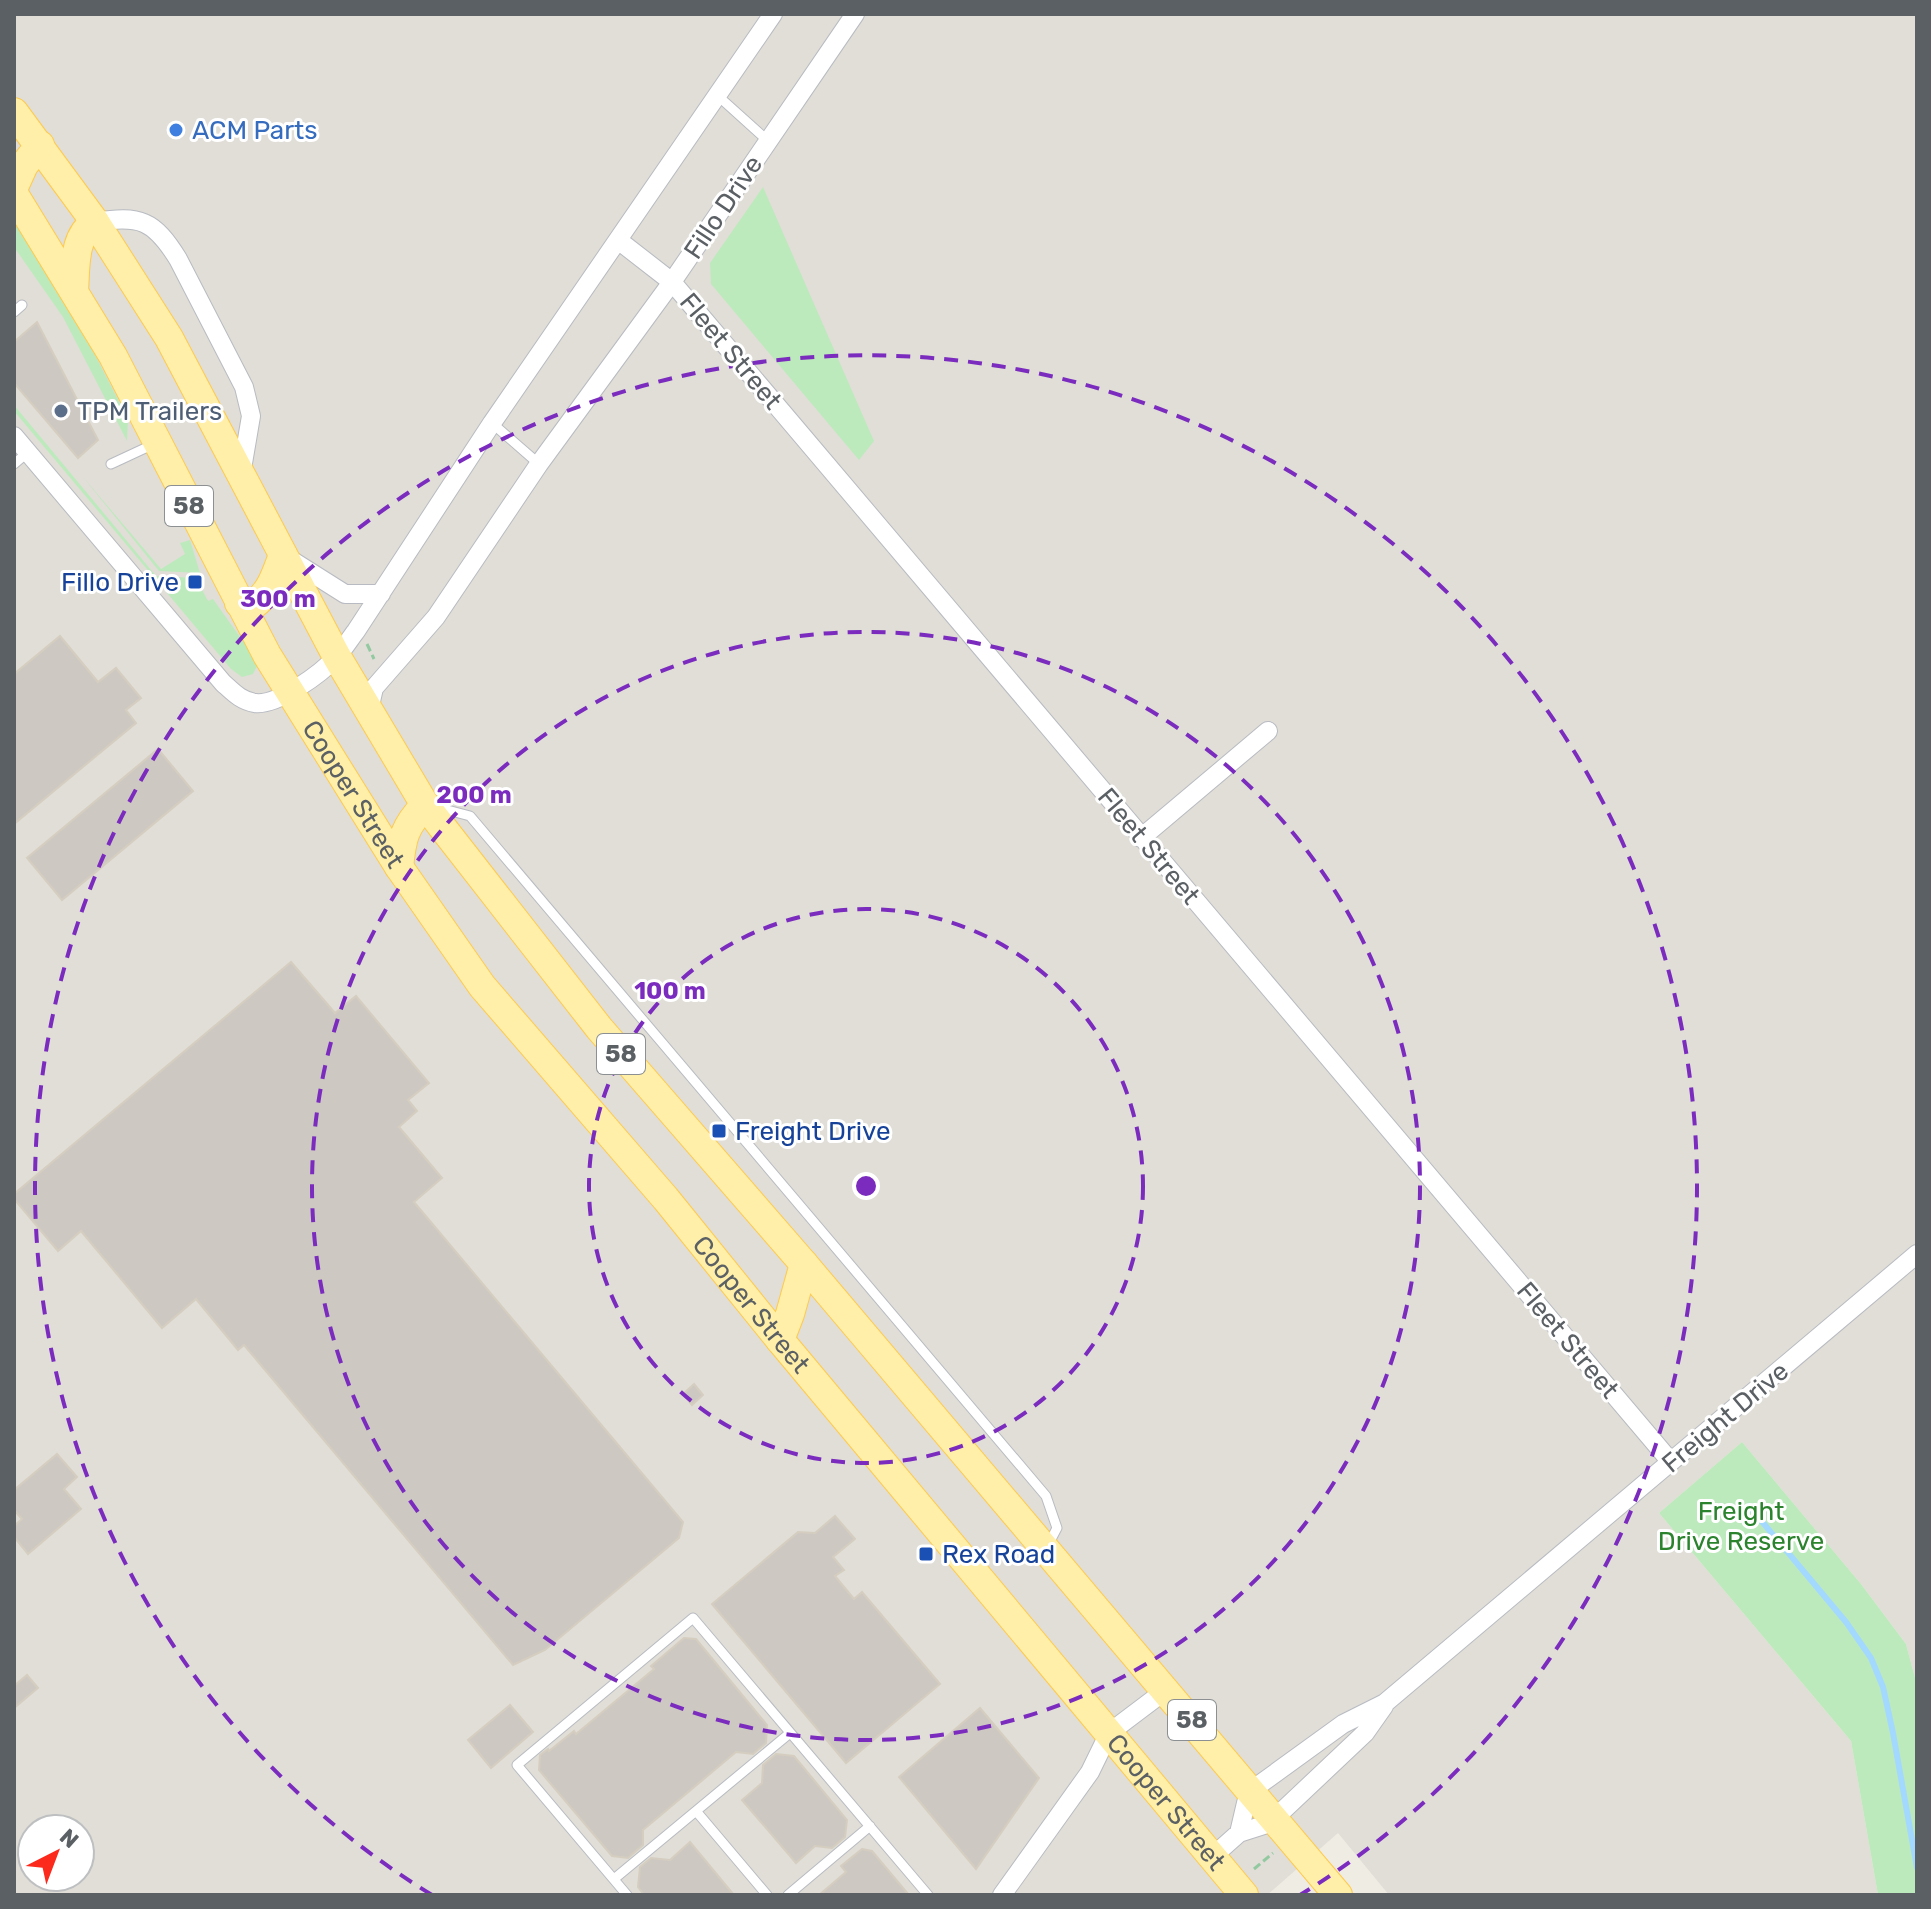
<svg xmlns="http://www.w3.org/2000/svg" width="1931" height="1909" font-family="Rubik,sans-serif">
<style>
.industrial{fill:#e0ded7;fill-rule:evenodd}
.green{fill:#bdeabc}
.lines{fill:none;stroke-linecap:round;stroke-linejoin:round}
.stream{stroke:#a3d9ff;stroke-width:6}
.building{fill:#cdc9c2;stroke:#d5cec0;stroke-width:2}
.service-casing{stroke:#b8bbc1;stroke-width:11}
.minor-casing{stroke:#b8bbc1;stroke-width:20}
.primary-casing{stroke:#ffc94c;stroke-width:30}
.path{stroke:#93c9a1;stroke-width:3;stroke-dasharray:8 4;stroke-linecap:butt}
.service{stroke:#fff;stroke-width:9}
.minor{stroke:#fff;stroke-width:18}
.primary{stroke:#ffefa8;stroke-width:28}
.ring{fill:none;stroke:#7b2cbf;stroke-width:4;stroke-dasharray:14 10}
.shop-dot{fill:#3f7fe0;stroke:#fff;stroke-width:3}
.service-dot{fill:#5c6f8a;stroke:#fff;stroke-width:3}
.transit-dot{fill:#1a4fb4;stroke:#fff;stroke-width:3}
.labels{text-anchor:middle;stroke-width:6;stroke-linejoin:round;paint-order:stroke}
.shield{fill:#fff;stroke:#8c9093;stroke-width:2}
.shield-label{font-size:24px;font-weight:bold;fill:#5b6065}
.shop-label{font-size:26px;fill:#366cbe;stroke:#fff;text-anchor:start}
.street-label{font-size:26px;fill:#5b6065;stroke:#fff}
.service-label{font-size:26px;fill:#4e5e75;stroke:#fff;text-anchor:start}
.transit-label{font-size:26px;fill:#164399;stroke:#fff;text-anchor:start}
.park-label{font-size:26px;fill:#2b842d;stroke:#fff}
.centre{fill:#7b2cbf;stroke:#fff;stroke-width:4}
.ring-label{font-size:24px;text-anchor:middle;font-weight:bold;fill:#7b2cbf;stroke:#fff;stroke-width:6;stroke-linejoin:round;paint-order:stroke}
</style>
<rect width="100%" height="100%" fill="#efece3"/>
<path class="industrial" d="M14,14H1917V1685L1906,1644L1861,1584L1742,1442L1659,1513L1851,1741L1878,1895H1389L1338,1833L1267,1895H14ZM32,1829H80V1877H32Z"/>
<path class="green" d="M763,187L874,441L859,460L711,284L710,263Z
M14,222L95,355L128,419L127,441L63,317L14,247Z
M14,405L156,576L196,578L208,601L213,599L245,644L257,666L253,674L242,677L231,669L14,411Z
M83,477L161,569L185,554L180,543L190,540L200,573L159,571Z
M1742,1442L1861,1584L1906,1644L1917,1685V1895H1878L1851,1741L1659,1513Z"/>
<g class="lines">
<path class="stream" d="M1749,1506L1846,1622L1871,1658L1883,1687L1893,1733L1917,1868"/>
</g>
<path class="building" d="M37,322L98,440L78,458L14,383V342Z
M60,636L98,682L116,668L141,698L126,710L136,723L14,824V674Z
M158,749L193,791L62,900L27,858Z
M291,962L335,1013L356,996L429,1083L408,1100L417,1111L399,1127L442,1178L414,1202L683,1522L679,1538L545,1650L513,1665L244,1345L238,1350L196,1299L162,1328L81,1231L58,1251L14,1199V1194Z
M694,1384L703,1395L692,1405L683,1394Z
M57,1454L77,1477L64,1489L81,1509L28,1554L14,1537V1526L22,1519L14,1510V1490Z
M835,1516L855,1539L833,1557L844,1570L835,1576L854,1599L862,1592L940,1684L846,1763L712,1604L798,1532L815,1533Z
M684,1638L696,1639L767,1725L766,1743L753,1754L736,1752L643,1830V1845L628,1858L612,1856L539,1770L540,1755L548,1749L549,1751L574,1731L576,1734L654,1669L651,1666Z
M27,1675L38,1688L14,1708V1686Z
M510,1705L533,1732L491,1768L468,1740Z
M980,1708L1039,1778L976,1869L899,1777Z
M776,1754L794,1756L847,1820L845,1837L832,1848L815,1846L796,1863L742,1800L762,1783L763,1765Z
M690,1842L734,1895H644L638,1887L640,1867L651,1858L670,1860Z
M862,1849L872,1851L909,1895H819L846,1872L841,1866Z"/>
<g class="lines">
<defs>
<path id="service" d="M717,95L768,141
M14,312L22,305
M492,423L539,464
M14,464L28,452
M111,464L154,444
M436,807L470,816L1046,1496L1057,1528L1047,1547
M696,1811L767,1895
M614,1879L790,1733
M627,1895L517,1765L693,1618L928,1895
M788,1895L870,1826"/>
<path id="minor" d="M95,222C140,215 154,220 178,259L244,387L251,416L241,475
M618,240L672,282L1671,1462
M14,436L223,683C233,692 241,701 255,703C277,706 322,673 336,657C344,649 349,640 356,631L492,423L773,14
M288,558L345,594H381
M369,710L374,688L436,617L539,464L672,282L855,14
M1141,838L1268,731
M1239,1833L1246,1803L1252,1790L1343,1724L1385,1703L1917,1254
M1212,1857L1239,1833L1264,1825L1275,1818L1365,1733L1384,1706
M1002,1895L1090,1772L1109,1733L1166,1690"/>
<g id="primary">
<path d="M14,112L95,222L169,338L337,657L425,805L599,1028L804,1264L1338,1895"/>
<path d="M14,187L24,165L40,145"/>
<path id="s1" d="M14,194L113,356L267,655L399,867L482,986L666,1199L780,1340L1244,1895"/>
<path d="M74,290C76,265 73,237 95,222"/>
<path d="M239,603L252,606C271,592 275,576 283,555"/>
<path d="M399,867C402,838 404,827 425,805"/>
<path d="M780,1340L790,1314L804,1264"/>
</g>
</defs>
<use href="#service" class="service-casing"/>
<use href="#minor" class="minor-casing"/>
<use href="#primary" class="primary-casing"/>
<path class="path" d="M367,644L374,659
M1254,1869L1273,1853"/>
<use href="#service" class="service"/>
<use href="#minor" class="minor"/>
<use href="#primary" class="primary"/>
</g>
<g class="ring">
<circle cx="866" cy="1186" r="277"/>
<circle cx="866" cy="1186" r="554"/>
<path d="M432 1895A831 831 0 1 1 1300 1895"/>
</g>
<circle class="shop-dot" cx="176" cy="130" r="8"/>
<circle class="service-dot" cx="61" cy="411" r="8"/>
<g class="transit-dot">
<rect x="187" y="574" width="16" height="16" rx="4"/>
<rect x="711" y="1123" width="16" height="16" rx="4"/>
<rect x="918" y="1546" width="16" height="16" rx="4"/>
</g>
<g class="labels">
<g class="shield">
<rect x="165" y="486" width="48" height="40" rx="6"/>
<rect x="597" y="1034" width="48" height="40" rx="6"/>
<rect x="1168" y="1700" width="48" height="40" rx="6"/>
</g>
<g class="shield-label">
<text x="189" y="514">58</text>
<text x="621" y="1062">58</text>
<text x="1192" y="1728">58</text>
</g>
<g class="shop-label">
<text x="192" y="139">ACM Parts</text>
</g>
<g class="street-label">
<text transform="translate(723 207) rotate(-56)" y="9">Fillo Drive</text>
<text transform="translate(731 351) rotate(50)" y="9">Fleet Street</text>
<text dy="9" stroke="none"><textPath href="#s1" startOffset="690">Cooper Street</textPath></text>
<text transform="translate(1149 846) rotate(50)" y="9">Fleet Street</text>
<text dy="9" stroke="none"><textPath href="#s1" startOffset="1338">Cooper Street</textPath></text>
<text transform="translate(1568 1340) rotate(50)" y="9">Fleet Street</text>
<text transform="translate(1725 1417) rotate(-40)" y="9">Freight Drive</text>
<text dy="9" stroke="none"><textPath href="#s1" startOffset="1986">Cooper Street</textPath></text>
</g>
<g class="service-label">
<text x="77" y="420">TPM Trailers</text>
</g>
<g class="transit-label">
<text x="179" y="591" text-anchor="end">Fillo Drive</text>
<text x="735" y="1140">Freight Drive</text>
<text x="942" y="1563">Rex Road</text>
</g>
<g class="park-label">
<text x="1741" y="1520">Freight<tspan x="1741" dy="30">Drive Reserve</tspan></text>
</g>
</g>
<circle cx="866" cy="1186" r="12" class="centre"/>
<g class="ring-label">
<text x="278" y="607">300 m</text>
<text x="474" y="803">200 m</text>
<text x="670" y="999">100 m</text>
</g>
<rect width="1931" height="1909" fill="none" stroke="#5b6065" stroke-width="32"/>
<g transform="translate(56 1853) rotate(42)"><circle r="38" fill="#ffffff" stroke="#bdbfc1" stroke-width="2"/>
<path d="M0-6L14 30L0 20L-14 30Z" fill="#fc291d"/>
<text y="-12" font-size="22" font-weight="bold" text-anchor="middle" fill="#5b6065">N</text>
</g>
</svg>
